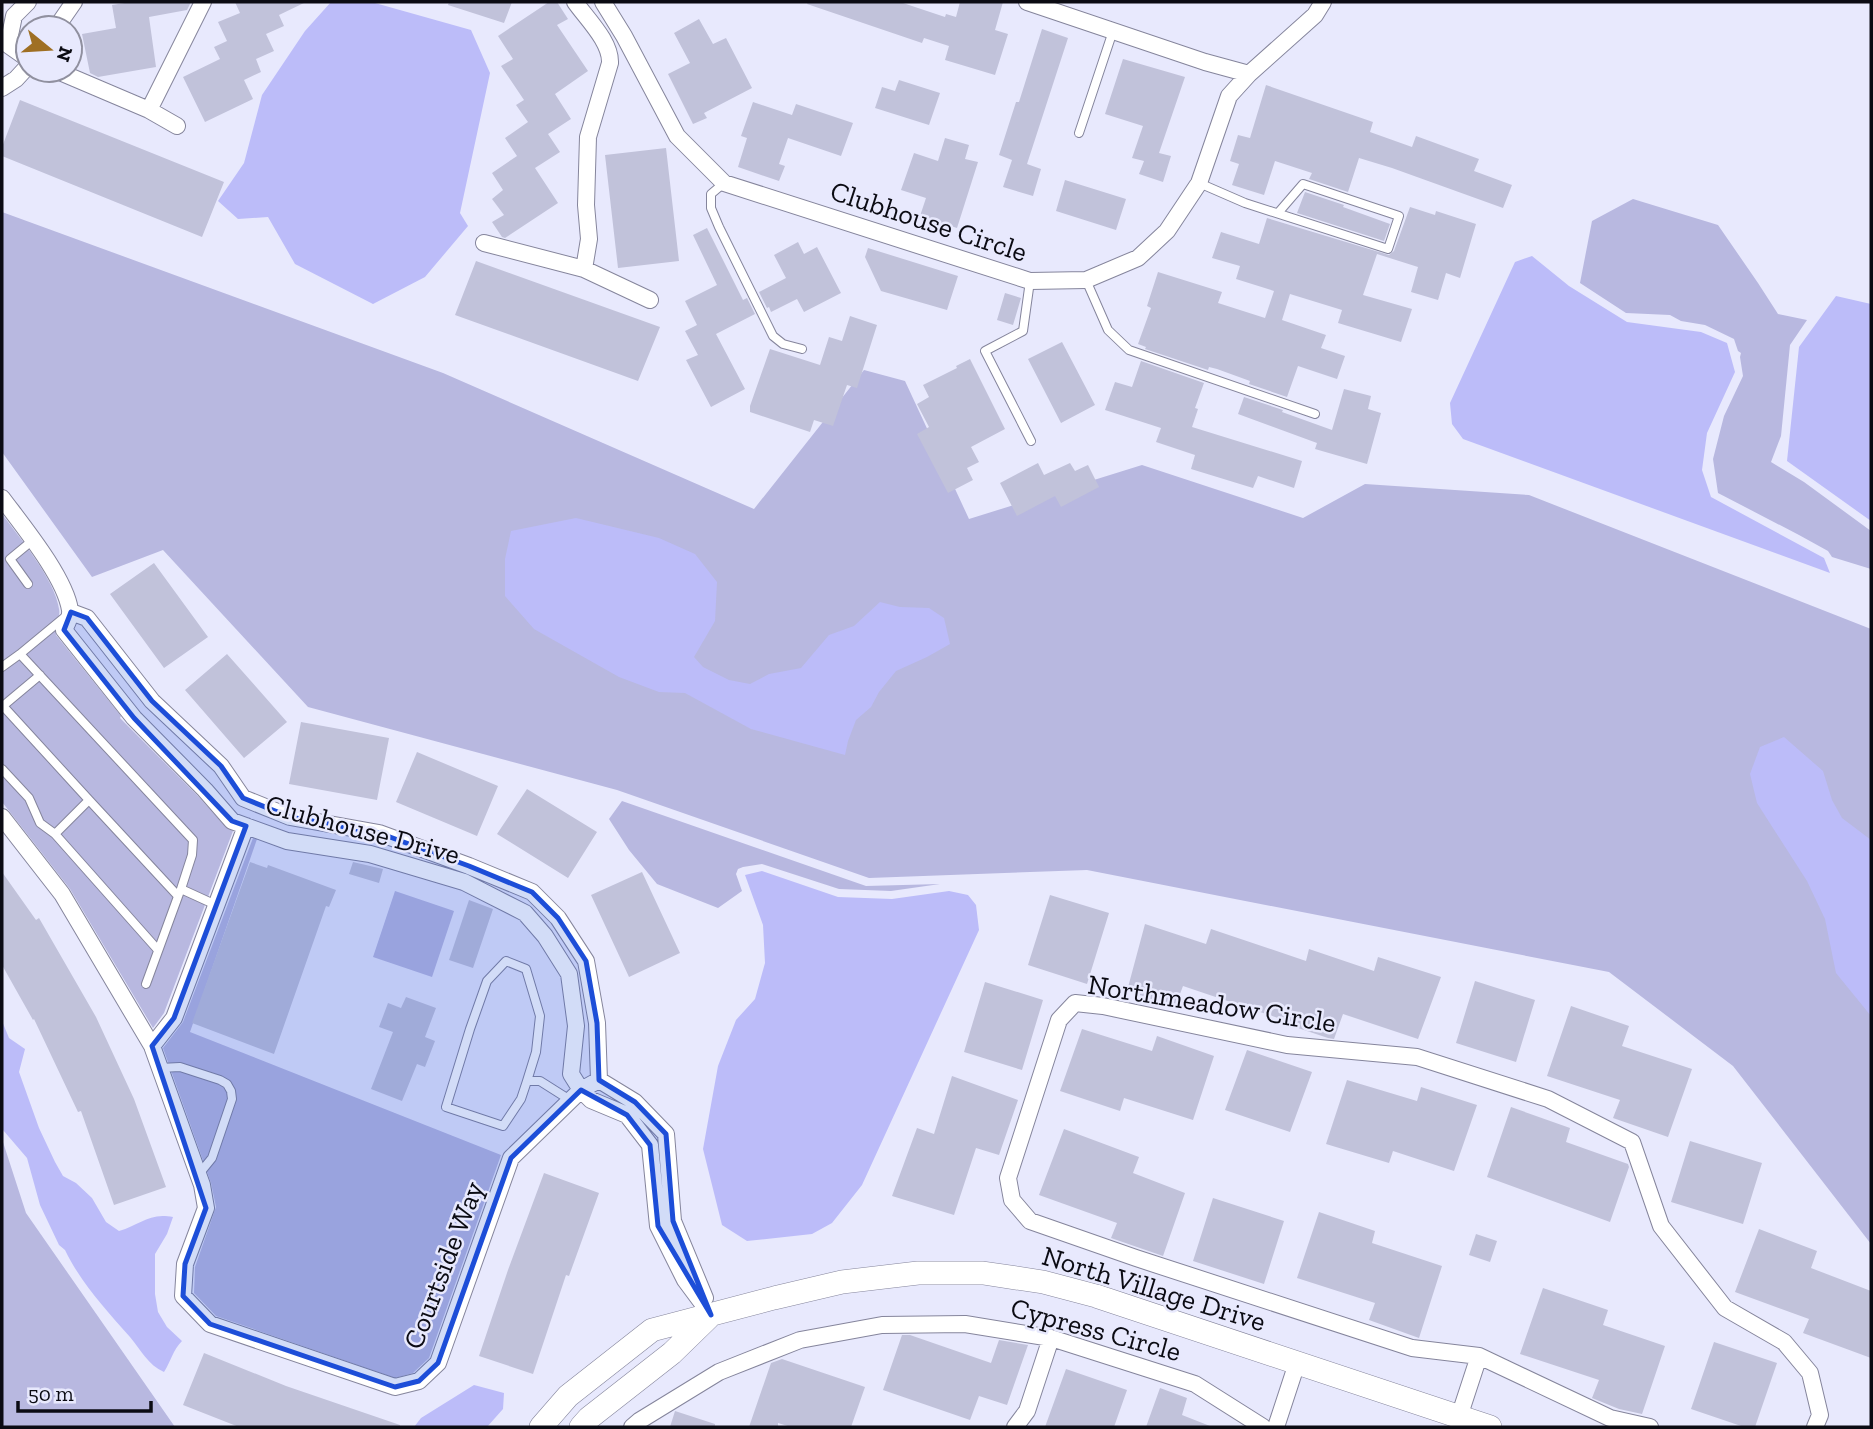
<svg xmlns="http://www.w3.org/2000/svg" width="1873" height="1429" font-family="'Zilla Slab',serif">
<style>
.green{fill:#b8b8e0}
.water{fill:#bcbcf9}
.building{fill:#c1c2da}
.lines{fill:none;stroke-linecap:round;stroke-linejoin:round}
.lane-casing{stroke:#85859c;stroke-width:10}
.street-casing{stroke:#85859c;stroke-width:18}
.secondary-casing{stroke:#85859c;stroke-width:24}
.lane{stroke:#fff;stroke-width:8}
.street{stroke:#fff;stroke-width:16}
.secondary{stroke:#fff;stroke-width:23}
.marked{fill:#1d4ed8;fill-opacity:0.2;stroke:#1d4ed8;stroke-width:5;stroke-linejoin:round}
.labels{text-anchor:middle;stroke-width:5;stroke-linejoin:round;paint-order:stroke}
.street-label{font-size:28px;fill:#0b0b13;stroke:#e8e9fd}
</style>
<rect width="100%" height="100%" fill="#e8e9fd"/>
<path class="green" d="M1633,199L1718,225L1758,283L1778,314L1807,320L1790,345L1781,436L1771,462L1804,482L1871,531V569L1832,557L1828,551L1799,535L1718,493L1713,459L1724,416L1743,376L1740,357L1741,353L1738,351L1734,339L1705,325L1681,321L1670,315L1626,313L1580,283L1592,221Z
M2,212L443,373L754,509L864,370L905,381L969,519L1142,465L1303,518L1365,484L1529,495L1871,629V1244L1733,1066L1609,972L1087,870L869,878L617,790L308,707L163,550L92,577L2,452Z
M2,514C20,538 55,580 59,609C61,617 54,623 56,635L121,716L120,718L197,795L225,826L233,831L164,1013L153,1028L70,889L2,802Z
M622,801L866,886L940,884L891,891L839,889L762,864L743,867L738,869L736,874L742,891L718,908L657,884L629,850L609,819Z
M253,838L257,839L190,1032L501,1155L429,1358L413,1373L395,1378L216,1316L194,1293L195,1267L216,1207L211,1183L163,1048L183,1022Z
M395,891L454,911L432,977L373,957Z
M2,1139L26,1213L175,1427H2Z"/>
<path class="water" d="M331,2L375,3L471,30L490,73L460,213L468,226L425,277L373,304L295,264L268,217L238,219L218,201L244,163L262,95L305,31Z
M1532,256L1569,286L1627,322L1701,332L1727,343L1735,372L1707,433L1702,470L1711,497L1824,558L1830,573L1463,439L1452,424L1450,403L1515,262Z
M1836,296L1871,304V521L1787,461L1799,347Z
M576,518L659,538L695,554L717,582L715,621L694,657L703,667L729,680L750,684L769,674L801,668L829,635L854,626L880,602L900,607L929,608L944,618L950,644L927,657L896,671L879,692L871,707L856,720L848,741L845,755L751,729L685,693L659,692L619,677L534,629L505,596V559L511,531Z
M1784,737L1823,771L1832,800L1842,818L1871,840V1016L1836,973L1825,919L1807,881L1757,803L1750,774L1760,747Z
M762,871L838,897L892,899L949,891L968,895L976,905L979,930L862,1185L832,1223L812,1234L747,1241L722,1225L703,1149L718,1066L736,1020L755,999L765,963L763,925L745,875Z
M2,1021L9,1038L25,1049L19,1072L39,1128L55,1162L63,1176L76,1183L92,1198L106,1222L119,1231C140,1225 149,1212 173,1217L167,1234L155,1254V1294L158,1312L167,1327L182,1341C173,1350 171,1361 164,1372C148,1365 141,1350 130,1337C106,1310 81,1283 65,1250L59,1245L40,1205L27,1158L3,1130L2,1125Z
M474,1385L504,1393L503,1409L487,1427H414L421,1418Z"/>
<path class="building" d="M131,2H191L187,10L149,17L156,67L98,77L90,73L82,34L116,28L112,5Z
M235,2H306L279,15L284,26L266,34L274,51L256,59L261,72L244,80L253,99L205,122L183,77L220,59L214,47L227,41L218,22L240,13Z
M449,2H512L504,23L448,5Z
M549,2H557L568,19L557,25L588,71L555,94L571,119L548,134L560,152L535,168L558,203L505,238L502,237L492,222L504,215L492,199L503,190L492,173L517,156L505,138L528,122L516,105L524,100L501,66L513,59L498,36Z
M808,2H900L945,17L946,14L956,17L960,2H1003L995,30L1008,34L995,75L945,60L949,46L924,38L922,43L807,4Z
M699,19L713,44L726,38L752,88L704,113L707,118L693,124L668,74L690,63L674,33Z
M1042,29L1068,38L1027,164L1041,169L1033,196L1003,187L1012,160L999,155L1016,102H1019Z
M1123,59L1185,77L1159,153L1171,156L1163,182L1139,174L1144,161L1132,158L1143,126L1105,114Z
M899,80L940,93L929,125L875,108L882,87L895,91Z
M1266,85L1373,122L1370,132L1412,147L1416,136L1479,159L1474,171L1512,185L1503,208L1392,168L1359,158L1348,192L1309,179L1312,173L1275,161L1264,195L1232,185L1239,164L1230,161L1238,135L1250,138Z
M20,100L224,182L202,237L2,156V147Z
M753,102L792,115L796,104L853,123L841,156L788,138L779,164L785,166L779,181L738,167L747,138L741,136Z
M945,138L969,145L965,159L978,162L957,228L920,216L926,198L901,190L914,153L938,161Z
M666,148L679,261L618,268L605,155Z
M1065,180L1126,199L1116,230L1056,211Z
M1305,192L1344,205L1343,207L1390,224L1384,241L1297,213Z
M1410,207L1435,215L1436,211L1476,224L1460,278L1446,273L1438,300L1411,292L1418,267L1377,254L1363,295L1412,309L1401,342L1338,323L1342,310L1290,294L1282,320L1326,335L1321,348L1345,356L1337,379L1298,366L1287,397L1249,384L1250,381L1217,369L1209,367L1208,370L1145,349L1146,347L1138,344L1151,308L1147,306L1158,272L1222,292L1218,303L1265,318L1274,291L1236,279L1240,266L1212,258L1221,232L1259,244L1267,218L1389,255L1394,251Z
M707,228L743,300L747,298L755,314L716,334L745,389L711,407L686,360L698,355L685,331L697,325L685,301L717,285L693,235Z
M798,242L804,254L817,247L841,293L804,312L797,299L771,312L769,307L767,308L759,292L786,278L774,255Z
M868,248L958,276L947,310L881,291L865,257Z
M476,261L660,327L638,381L455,315Z
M1005,293L1021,298L1013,325L997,320Z
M850,316L877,325L857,388L847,385L833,426L814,420L810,432L750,412V406L770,349L820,365L829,337L842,341Z
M1062,342L1095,405L1061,423L1028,359Z
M970,359L1005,429L971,447L979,462L967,468L973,480L948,493L917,434L929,427L917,404L929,397L923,385L957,368L956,366Z
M1141,361L1204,383L1195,408L1198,409L1192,427L1302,461L1294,488L1258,476L1253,488L1191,469L1195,455L1156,442L1161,428L1105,410L1115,382L1132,387Z
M1344,389L1371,396L1368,409L1381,413L1367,464L1315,449L1317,443L1238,414L1244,397L1283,410L1282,412L1332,430Z
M1038,463L1044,475L1070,463L1075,471L1088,465L1099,487L1061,507L1055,496L1017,516L1000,483Z
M154,563L208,637L164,668L110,594Z
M227,654L287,722L244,758L185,690Z
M301,722L389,738L377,800L289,784Z
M417,752L498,786L477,836L396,802Z
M527,789L597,832L568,878L497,834Z
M250,862L267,868L268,865L336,890L329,907L326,906L274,1054L192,1023Z
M353,862L383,869L379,883L349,874Z
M2,872L36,920L39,918L96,1017L134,1099L166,1187L114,1205L81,1111L78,1112L34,1019L33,1020L2,965Z
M642,872L680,953L629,977L591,895Z
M1050,895L1109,913L1087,984L1028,965Z
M469,900L493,909L473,968L449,960Z
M1145,924L1206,944L1211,929L1306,961L1309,949L1374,971L1378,957L1441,977L1418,1039L1343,1014L1334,1039L1328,1038L1286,1024L1287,1021L1183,986L1175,1007L1127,991Z
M1475,981L1535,1000L1516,1062L1456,1043Z
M985,982L1043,1000L1022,1070L964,1052Z
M406,997L436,1008L425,1037L435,1041L425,1067L417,1064L402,1101L371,1089L393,1032L379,1027L388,1003L401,1008Z
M1571,1006L1629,1026L1622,1046L1692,1069L1668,1137L1613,1118L1620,1100L1547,1076Z
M1082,1029L1152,1051L1157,1036L1214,1056L1193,1120L1124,1098L1120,1111L1060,1091Z
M1247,1050L1312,1072L1290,1132L1225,1110Z
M952,1076L1018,1100L999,1155L976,1148L954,1215L892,1196L917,1128L934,1134Z
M1347,1080L1417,1101L1421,1087L1477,1105L1454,1171L1393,1151L1389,1163L1326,1144Z
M1511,1107L1570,1128L1566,1142L1628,1164L1629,1167L1610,1222L1487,1177Z
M1064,1129L1139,1157L1133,1173L1185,1193L1163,1256L1111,1238L1117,1223L1039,1195Z
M1690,1141L1762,1163L1743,1224L1671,1202Z
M544,1173L599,1193L569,1276L566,1275L533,1374L479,1356L508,1270Z
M1213,1198L1284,1221L1264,1284L1193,1261Z
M1319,1212L1375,1231L1372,1243L1442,1266L1419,1338L1369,1320L1375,1303L1297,1278Z
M1759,1229L1817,1251L1811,1268L1871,1291V1358L1803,1333L1809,1319L1735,1292Z
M1476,1234L1497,1241L1490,1262L1469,1255Z
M1543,1288L1608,1310L1603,1325L1665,1346L1642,1414L1619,1409L1592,1398L1599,1380L1520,1354Z
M902,1335H910L991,1363L999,1340L1028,1345L1007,1405L979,1396L970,1420L883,1390Z
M1714,1342L1777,1363L1755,1427H1744L1691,1409Z
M204,1353L286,1386L400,1425V1427H239L183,1405Z
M782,1359L865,1387L851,1427H791L778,1423V1427H749L771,1363Z
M1066,1369L1127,1390L1114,1427H1045Z
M1160,1388L1187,1398L1182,1415L1210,1426V1427H1146Z
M675,1411L715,1424V1427H670Z"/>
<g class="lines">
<defs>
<path id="lane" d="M1079,133L1113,31
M724,183L711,194V208L719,227L773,336L783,344L802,349
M1199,183L1245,203L1388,249L1399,216L1303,184L1278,213
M1086,280L1108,330L1129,350L1315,414
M1030,281L1023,331L985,351L1031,441
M28,584L10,559L33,540
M66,616L20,654L193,840L192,855L181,889L216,905
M2,667L20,654
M40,675L3,706L89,800
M2,769L29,798L40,823L55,834
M158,950L55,834L89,800L178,896
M146,984L180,891
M160,1068L180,1067L220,1080L227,1084L231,1091L232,1099L212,1158L199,1174
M527,1081L536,1052L540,1016L526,969L506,961L487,981L470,1029L446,1107L503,1126L521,1099L527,1081H540L570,1100"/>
<path id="street" d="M28,2L14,16L8,45L28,59
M575,2C587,19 611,42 610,63L588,137L586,205L589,239L584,269L650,300
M603,2L624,36L677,136L724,183L1030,281L1086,280L1138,258L1167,231L1199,183L1229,96L1249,74L1315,15L1323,2
M1027,2L1205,62L1249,74
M56,28L74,2
M55,70L149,110L177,126
M2,88L16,79L28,66
M149,110L203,2
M484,243L584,269
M2,498C22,525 65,577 70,610C71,616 67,624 64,630L134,718L205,790L232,821L287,841L370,854L464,882L525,913L545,936L569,974L576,1026L571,1074L581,1090L591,1100L627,1115L650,1145L658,1226L685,1280L711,1315
M71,612L87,618L152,701L221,766L243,798L290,817L379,833L469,866L532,892L558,918L586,961L597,1023L599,1080L635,1102L666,1134L673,1221L705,1298
M2,817L62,894L152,1046L202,1185L206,1208L185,1264L183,1296L210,1324L395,1387L419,1381L438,1363L511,1158L581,1090L599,1080
M152,1046L174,1018L246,826
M1459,1417L1479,1356
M632,1427L639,1421L719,1372L800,1340L882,1325L965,1324L1051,1338L1195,1384L1263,1427
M1015,1427L1027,1411L1051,1338
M1276,1427L1297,1363
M1650,1427L1610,1418L1479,1356L1412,1348L1136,1258L1030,1221L1012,1200L1008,1178L1059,1020L1075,1003L1103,1006L1287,1045L1417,1057L1548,1099L1632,1142L1661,1226L1725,1308L1784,1342L1810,1373L1820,1415L1815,1427"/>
<path id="secondary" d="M541,1427L568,1396L652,1330L774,1298L842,1282L918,1273H983L1043,1282L1096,1296L1490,1427
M581,1427L589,1418L672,1353L708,1318"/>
</defs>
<use href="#lane" class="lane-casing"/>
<use href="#street" class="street-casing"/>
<use href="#secondary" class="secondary-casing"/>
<use href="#lane" class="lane"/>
<use href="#street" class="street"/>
<use href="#secondary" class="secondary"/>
</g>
<path class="marked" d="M71,612L87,618L152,701L221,766L243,798L290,817L379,833L469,866L532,892L558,918L586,961L597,1023L599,1080L635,1102L666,1134L673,1221L711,1315L658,1226L650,1145L627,1115L581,1090L511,1158L438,1363L419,1381L395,1387L210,1324L183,1296L185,1264L206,1208L152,1046L174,1018L246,826L232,821L134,718L64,630Z"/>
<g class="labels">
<g class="street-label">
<text transform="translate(929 221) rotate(18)" y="10">Clubhouse Circle</text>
<text transform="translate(363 829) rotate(15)" y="10">Clubhouse Drive</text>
<text transform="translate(1212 1003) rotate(9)" y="10">Northmeadow Circle</text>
<text transform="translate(443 1265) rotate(-69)" y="10">Courtside Way</text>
<text transform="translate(1154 1288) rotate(17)" y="10">North Village Drive</text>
<text transform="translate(1096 1329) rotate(15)" y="10">Cypress Circle</text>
</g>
</g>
<rect width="1873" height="1429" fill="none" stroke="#0b0b13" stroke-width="7"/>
<g transform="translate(49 49) rotate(108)"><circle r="33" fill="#e8e9fd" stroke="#90909f" stroke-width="2"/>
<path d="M0-5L12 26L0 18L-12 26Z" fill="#9f6f23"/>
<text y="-10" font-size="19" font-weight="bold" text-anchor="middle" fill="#0b0b13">N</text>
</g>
<path d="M18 1401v10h133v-10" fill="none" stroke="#0b0b13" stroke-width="3.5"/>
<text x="28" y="1401" font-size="21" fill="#0b0b13" stroke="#e8e9fd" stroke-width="5" paint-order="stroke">50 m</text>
</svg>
